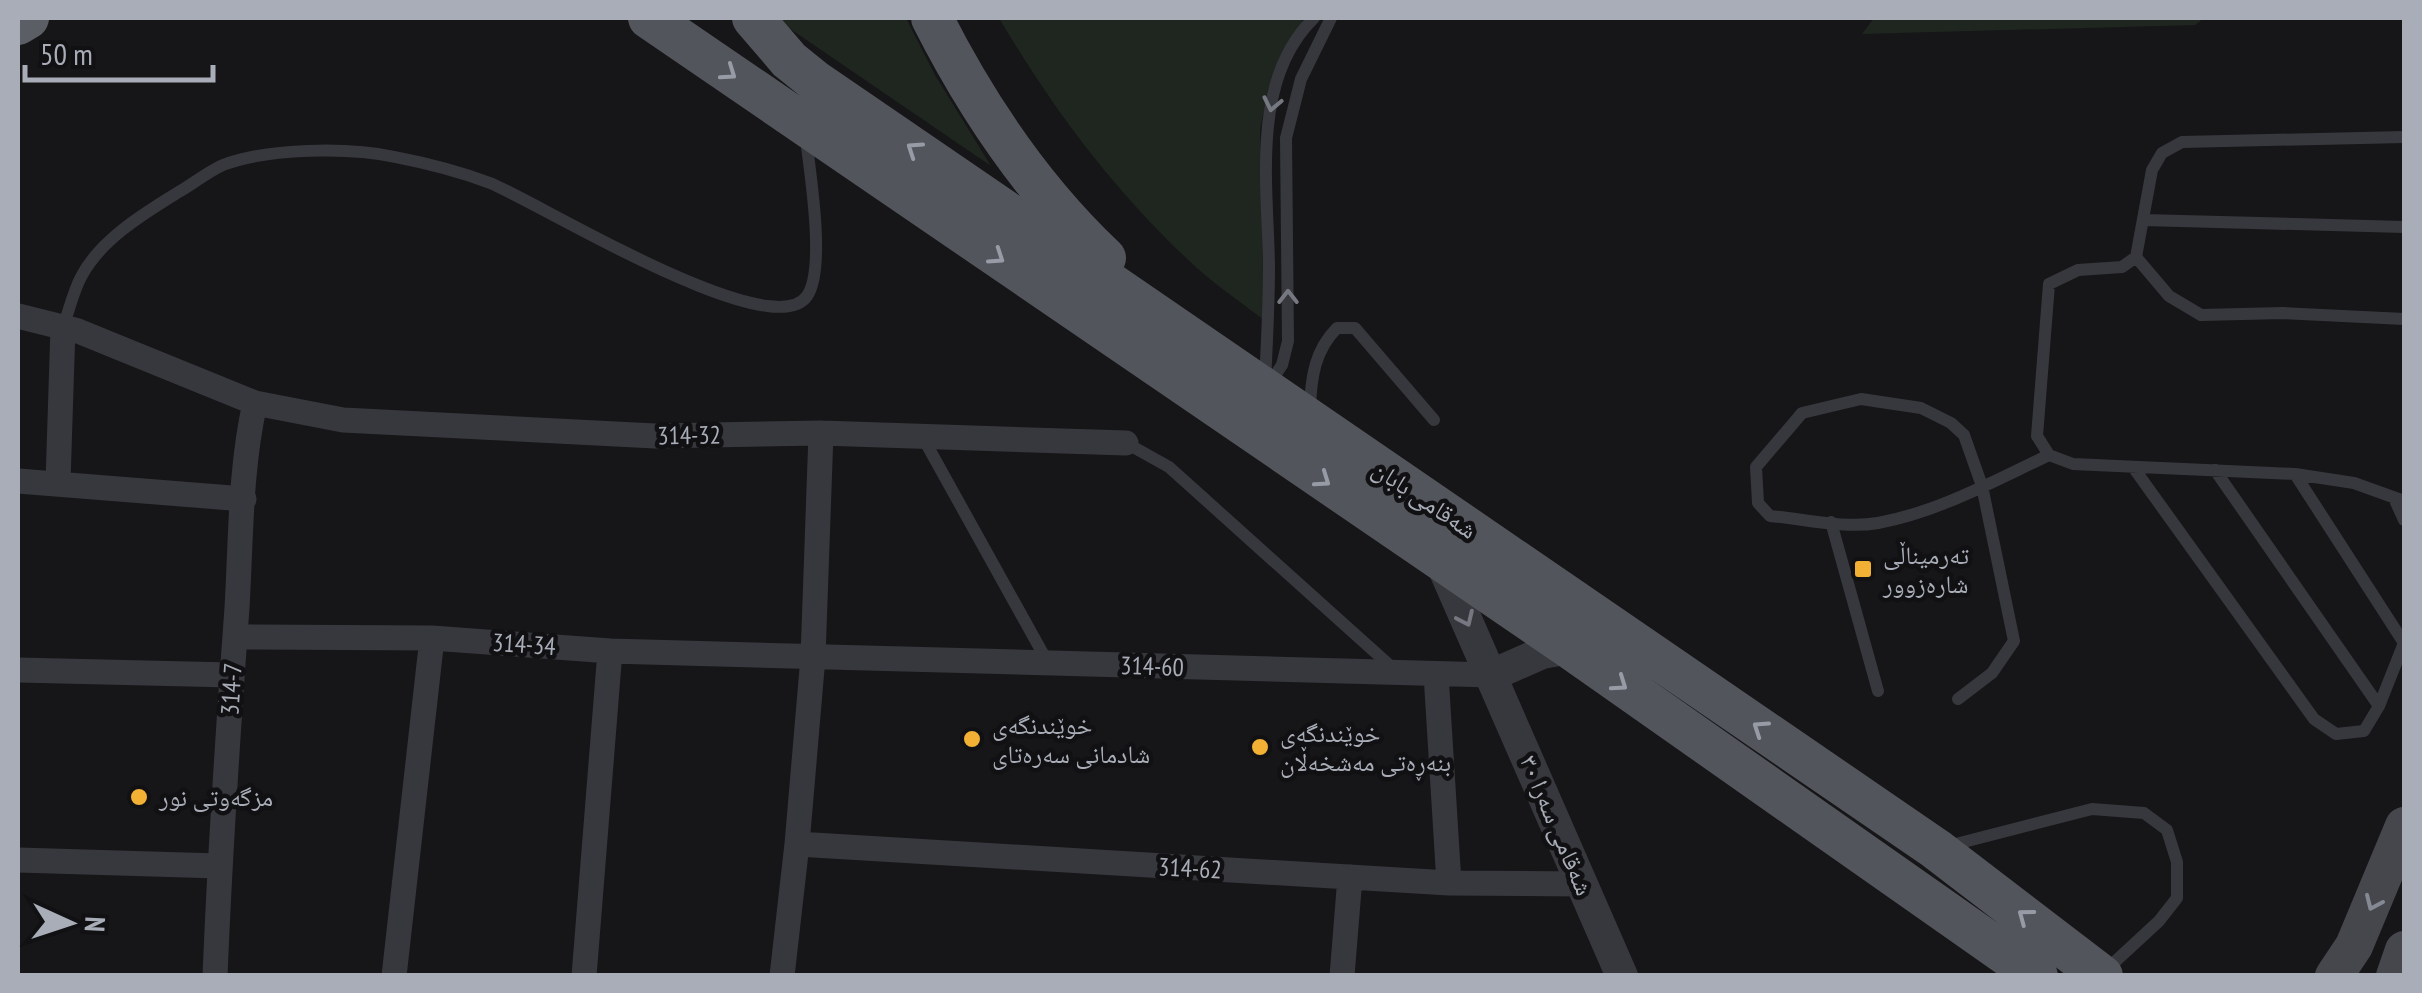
<svg xmlns="http://www.w3.org/2000/svg" width="2422" height="993" font-family="'PT Sans Narrow','Noto Naskh Arabic',sans-serif">
<style>
.green{fill:#1e261f}
.lines{fill:none;stroke-linecap:round;stroke-linejoin:round}
.service{stroke:#37383d;stroke-width:12}
.minor{stroke:#37383d;stroke-width:25}
.tertiary{stroke:#37383d;stroke-width:32}
.secondary{stroke:#45474d;stroke-width:38}
.primary{stroke:#53555c;stroke-width:42}
.trunk{stroke:#5b5e65;stroke-width:42}
.oneway{stroke:#979ba6}
.oneway2{stroke:#757881}
.oneway3{stroke:#858993}
.poi-dot{fill:#f2b134;stroke:#111113;stroke-width:4}
.labels{text-anchor:middle;stroke-width:9;stroke-linejoin:round;paint-order:stroke}
.street-label{font-size:25px;fill:#a8adb8;stroke:#111113}
.poi-label{font-size:25px;fill:#a8adb8;stroke:#111113;text-anchor:start}
</style>
<rect width="100%" height="100%" fill="#161618"/>
<path class="green" d="M779,18H906L935,75L991,166L789,28Z
M999,18H1302V31L1268,89L1260,130L1264,320C1242,303 1218,287 1197,268C1117,195 1054,111 999,18Z
M1874,18H2204L2195,25L1862,34Z"/>
<g class="lines">
<path class="service" d="M2404,137L2182,142L2162,153L2152,170L2136,257L2122,267L2078,270L2049,284L2037,436L2049,455L2073,464L2295,474L2354,483L2404,501
M2144,220L2404,227
M2136,257L2169,296L2201,315L2283,313L2404,319
M63,327C69,311 73,292 81,277C100,240 143,214 177,193C192,185 207,172 223,165C268,148 348,147 395,157C426,163 461,172 490,183C539,203 772,347 807,296C826,269 810,173 806,139
M1265,381C1267,343 1269,304 1269,266C1268,186 1250,80 1314,18
M1270,383L1282,365L1288,341L1286,138L1301,79L1331,18
M1310,408C1311,377 1315,350 1337,328H1355L1434,420
M922,436L1047,661
M1126,443L1169,467L1396,671
M2133,467L2314,719L2336,734L2364,731L2379,706L2404,643
M2215,470L2379,706
M2295,474L2404,643
M2394,498L2404,520
M1831,522L1878,691
M1958,699L1992,673L2014,641L1982,486L1964,435L1951,423L1921,408L1861,399L1802,413L1756,467L1758,503L1770,516C1804,519 1845,529 1878,523C1938,512 1994,481 2049,455
M1948,846L2092,809L2144,813L2167,830L2177,862V898L2159,921L2106,970"/>
<path class="minor" d="M18,316L78,331L255,403L343,420L655,436L821,433L1126,443
M18,481L244,499
M58,482L63,327
M235,637L432,638L610,651L1492,675
M18,670L232,675
M1436,674L1449,883
M797,844L1449,883L1582,884
M18,860L219,866
M215,976C220,853 228,731 237,608C241,540 240,469 255,403
M394,976L432,638
M584,976L610,651
M782,976L797,844L813,657L821,433
M1342,976L1350,877"/>
<path class="tertiary" d="M1441,562L1622,976
M1492,675L1542,653L1570,648"/>
<path class="secondary" d="M2334,976L2354,946L2404,826
M2395,976L2404,950"/>
<path class="primary" d="M649,18L1570,648L2037,976
M753,18L789,60L815,81L1936,849L2102,976
M932,18C977,107 1032,189 1105,258"/>
<path class="trunk" d="M18,24L28,18"/>
</g>
<defs><path id="oneway-chevron" d="M-2-3.5L2.5 0L-2 3.5" fill="none" stroke-width="1.6" stroke-linecap="round" stroke-linejoin="round" transform="scale(2.5)"/></defs>
<g class="oneway">
<use href="#oneway-chevron" transform="translate(729 73) rotate(35)"/>
<use href="#oneway-chevron" transform="translate(914 149) rotate(-146)"/>
<use href="#oneway-chevron" transform="translate(997 257) rotate(34)"/>
<use href="#oneway-chevron" transform="translate(1323 480) rotate(35)"/>
<use href="#oneway-chevron" transform="translate(1620 684) rotate(35)"/>
<use href="#oneway-chevron" transform="translate(1760 728) rotate(-146)"/>
<use href="#oneway-chevron" transform="translate(2025 916) rotate(-143)"/>
</g>
<g class="oneway2">
<use href="#oneway-chevron" transform="translate(1272 104) rotate(102)"/>
<use href="#oneway-chevron" transform="translate(1288 297) rotate(-90)"/>
<use href="#oneway-chevron" transform="translate(1466 619) rotate(65)"/>
</g>
<use class="oneway3" href="#oneway-chevron" transform="translate(2373 903) rotate(114)"/>
<g class="poi-dot">
<rect x="1853" y="559" width="20" height="20" rx="5"/>
<circle cx="972" cy="739" r="10"/>
<circle cx="1260" cy="747" r="10"/>
<circle cx="139" cy="797" r="10"/>
</g>
<g class="labels">
<g class="street-label">
<text transform="translate(689 435) rotate(-1)" y="9">314-32</text>
<text transform="translate(1425 499) rotate(34)" y="9">شەقامی بابان</text>
<text transform="translate(524 644) rotate(4)" y="9">314-34</text>
<text transform="translate(1152 666) rotate(2)" y="9">314-60</text>
<text transform="translate(231 689) rotate(-86)" y="9">314-7</text>
<text transform="translate(1557 825) rotate(67)" y="9">شەقامی سەرا ٣٠</text>
<text transform="translate(1190 868) rotate(3)" y="9">314-62</text>
</g>
<g class="poi-label">
<text x="1883" y="564">تەرمیناڵی<tspan x="1883" dy="29">شارەزوور</tspan></text>
<text x="992" y="734">خوێندنگەی<tspan x="992" dy="29">شادمانی سەرەتای</tspan></text>
<text x="1280" y="742">خوێندنگەی<tspan x="1280" dy="29">بنەڕەتی مەشخەڵان</tspan></text>
<text x="159" y="806">مزگەوتی نور</text>
</g>
</g>
<rect width="2422" height="993" fill="none" stroke="#a8adb8" stroke-width="40"/>
<g transform="translate(70 923) rotate(93)" stroke="#111113" stroke-width="8" paint-order="stroke">
<path d="M0-8L18 38L0 25L-18 38Z" fill="#a8adb8"/>
<text y="-15" font-size="28" font-weight="bold" text-anchor="middle" fill="#a8adb8">N</text>
</g>
<path d="M25 65v15h188v-15" fill="none" stroke="#a8adb8" stroke-width="5"/>
<text x="40" y="65" font-size="30" fill="#a8adb8" stroke="#111113" stroke-width="8" paint-order="stroke">50 m</text>
</svg>
